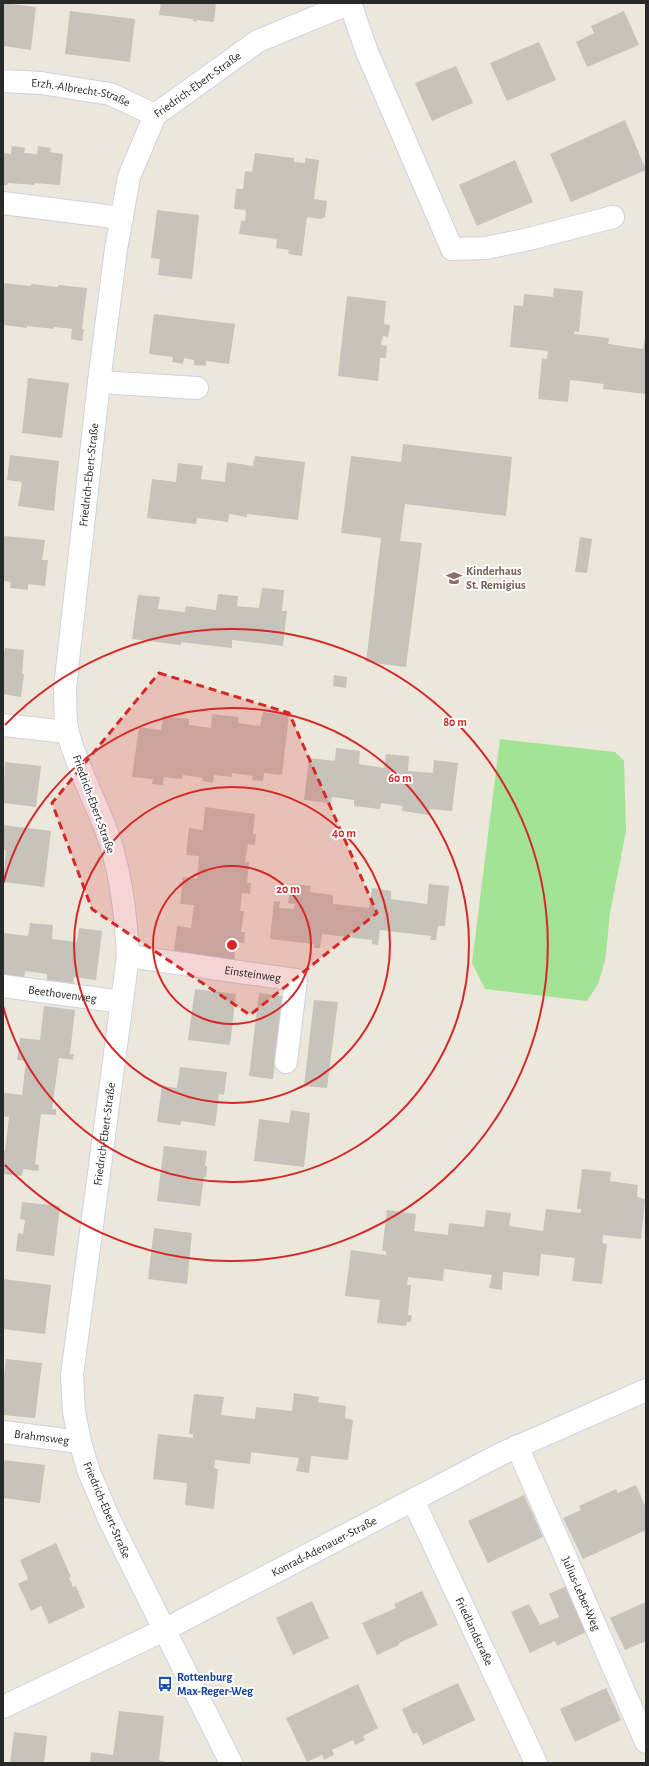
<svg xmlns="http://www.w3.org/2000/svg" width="649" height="1766" font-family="'Alegreya Sans',sans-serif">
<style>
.green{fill:#a2e395}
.building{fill:#c7c3ba}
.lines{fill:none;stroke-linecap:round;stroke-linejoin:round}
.minor-casing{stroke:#cfd0e2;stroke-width:24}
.minor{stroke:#fff;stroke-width:22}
.marked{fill:#d62828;fill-opacity:0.2;stroke:#d62828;stroke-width:3;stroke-dasharray:8 5;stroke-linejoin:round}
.ring{fill:none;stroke:#d62828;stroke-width:2}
.labels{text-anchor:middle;stroke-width:4;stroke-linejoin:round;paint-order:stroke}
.street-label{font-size:12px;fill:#292929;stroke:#fff}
.education-label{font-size:12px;font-weight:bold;fill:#785e54;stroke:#fff;text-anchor:start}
.transit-label{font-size:12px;font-weight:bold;fill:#164399;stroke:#fff;text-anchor:start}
.centre{fill:#d62828;stroke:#fff;stroke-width:2}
.ring-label{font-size:12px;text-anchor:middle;font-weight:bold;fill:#d62828;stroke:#fff;stroke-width:4;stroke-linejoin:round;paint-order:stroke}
</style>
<rect width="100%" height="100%" fill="#ebe7da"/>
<path class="green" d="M500,739L615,752L624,761L626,831L610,913L605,961L598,984L587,1001L485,989L472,963Z"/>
<path class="building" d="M3,3L36,7L31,50L3,46Z
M161,3H216L214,22L197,20V22L193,21V19L159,15Z
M70,11L135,19L130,62L65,54Z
M624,11L639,45L587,67L576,42L594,33L591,26Z
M539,42L556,80L507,101L490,63Z
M456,66L473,103L432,121L415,83Z
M625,120L646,170L571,202L550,154Z
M12,146L25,148L24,153L37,154L38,146L51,148L50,152L63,154L60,185L34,183V185L8,183L7,185H3V153L11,154Z
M255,153L294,158V162L305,163V158L319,160L314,199L327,201L325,217L321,219L307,217L302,256L288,254L289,250L276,248L277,239L239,234L241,221H245L246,210L234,209L236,189H243L245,171L252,172Z
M515,160L533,202L477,226L459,185Z
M157,210L199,215L192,279L158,275L160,259L151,258Z
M3,283L31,286V284L58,287V285L87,288L82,329H84L82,341L71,339L72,329L54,327V329L27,326V328L3,325Z
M554,288L583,291L579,332L574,331V334L609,338L608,344L643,349L646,334V394L603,389L604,384L570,380L568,402L538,399L542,358L547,359L548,351L510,347L514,305L523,306L524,294L553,297Z
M347,296L386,301L384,324L390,325L388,337L383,336L381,345L387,346L386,358H380L378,381L338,376Z
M154,314L235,324L229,364L206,361V366L194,365V360L184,358L183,364L172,362L173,357L149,354Z
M28,378L69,383L62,438L22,433Z
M403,444L512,457L506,516L405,504L400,541L422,543L406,667L366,662L381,538L341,533L351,456L401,462Z
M10,455L59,461L54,511L18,506L22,482L7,480Z
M255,456L305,462L298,520L247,514V517L229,514L228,522L197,518L196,524L147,518L152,479L176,482L178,463L203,466L201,479L225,482L227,462L253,466Z
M3,536L45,540L42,560H48L45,586L28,584V590L10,588L11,582L3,581Z
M580,537L592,539L587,573L575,572Z
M262,588L284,590L282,611H287L283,646L232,640V648L181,642V645L132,639L138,595L160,597L158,609L185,612L186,606L216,610L218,594L238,596L237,606L259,608Z
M5,648L24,650L22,674H24L21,697L3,694V657Z
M334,675L347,677L346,688L333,686Z
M263,712L289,715L282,775L264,773L263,781L252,780L253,776L232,773V777L214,775L213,783L202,781L203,778L183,775L182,779L164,777L163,785L152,784L153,779L132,777L139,727L161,730L163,716L189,719V725L211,728L212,714L239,717L238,723L260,726Z
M336,748L360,751L359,764L384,768L386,754L409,756L408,771L433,773L434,760L458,763L452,811L430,809L429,815L402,811L403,806L381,803L380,809L354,806V800L332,797L331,803L304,800L309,758L335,761Z
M5,762L41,766L36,807L3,803Z
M205,807L255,814L253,834H256L255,845L248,844L245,862H249L247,883H251L250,894L242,893L240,911H244L241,932H245L244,943L236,942L234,960L174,953L177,926L191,928L194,905L180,904L183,877L197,879L199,856L186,855L189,828L203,830Z
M3,825L51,831L44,887L3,882L6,850H3Z
M291,884L311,886L310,892L333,895V904L369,908L372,888L391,891V899L427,904L429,884L449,886L445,926H438L436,940H430L431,936L380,930L378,945L372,944V940L322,934L320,948H314V944L270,939L274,901L280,902L279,908L294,909L295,904L288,903Z
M30,923L53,925L52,939L77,942L79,928L102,931L96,980L74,977L73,983L47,980V974L25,971L24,978L3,975V933L28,936Z
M195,989L236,994L230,1045L188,1040Z
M259,993L283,996L273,1079L249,1076Z
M314,1000L338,1002L327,1088L304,1086Z
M44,1006L75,1010L70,1054H74L73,1060L59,1058L52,1109H56V1115L41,1114L35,1164L39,1165L38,1171L23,1169L22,1176L3,1174V1151H5L9,1117L3,1116V1093L22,1095L26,1061L17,1060L20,1038L40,1040Z
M180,1067L227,1072L224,1095L219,1094L215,1126L181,1121L180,1125L157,1122L162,1086L177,1088Z
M291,1110L310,1113L304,1167L254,1161L259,1119L289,1123Z
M164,1146L207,1151L205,1166H207L206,1177H204L200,1206L157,1201Z
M582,1169L611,1172L610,1181L638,1185L637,1197L645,1199L641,1239L603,1235L602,1243L607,1244L602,1284L572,1281L575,1258L541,1254L539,1276L503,1272L502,1290L489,1288L492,1275L444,1269L443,1281L408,1277L407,1285H411L408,1315H412L411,1322H407L406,1326L377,1323L380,1300L345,1296L351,1250L386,1255V1251H382L387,1210L416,1214L414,1231L448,1235L449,1223L484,1227L486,1210L511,1213L509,1226L543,1231L546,1209L581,1213V1209H577Z
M22,1202L60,1206L54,1256L16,1251L18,1233L23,1234L25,1220L20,1219Z
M154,1228L192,1233L187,1284L148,1279Z
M3,1279L51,1285L45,1334L3,1329Z
M6,1359L42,1363L35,1418L3,1415V1385Z
M294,1393L319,1397L318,1402L346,1406L345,1418L353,1420L348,1460L311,1456L309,1473L296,1471L299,1458L251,1452L250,1464L215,1460L214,1468L218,1469L214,1509L185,1505L187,1483L153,1479L158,1434L193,1438V1434H189L194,1394L224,1397L221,1415L255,1419L256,1407L292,1411Z
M3,1460L45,1465L40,1503L3,1498Z
M636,1485L646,1508V1530L583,1559L563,1518L581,1510L579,1506L616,1489L618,1493Z
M524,1495L543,1537L488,1563L468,1521Z
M56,1543L71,1577L69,1578L73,1587L76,1586L85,1607L49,1624L41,1606L31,1611L18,1584L28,1579L20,1560Z
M567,1586L588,1631L557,1646L555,1641L530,1653L511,1612L529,1604L540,1625L559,1617L549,1594Z
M422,1591L438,1625L399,1643V1645L377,1655L362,1623L396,1608L394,1604Z
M312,1601L329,1638L293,1655L276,1618Z
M646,1602V1641L625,1650L610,1618Z
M458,1683L475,1720L423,1745L417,1732L413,1734L402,1709Z
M358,1684L378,1728L363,1736L365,1740L355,1745L353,1740L332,1750L334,1755L324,1760L322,1755L307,1762L286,1718Z
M606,1688L621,1720L575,1742L560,1709Z
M119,1711L164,1716L159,1760L170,1763H90L91,1752L113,1755Z
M14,1732L47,1736L44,1763H10Z"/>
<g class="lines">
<defs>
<g id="minor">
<path d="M350,3L367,52L452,249L486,248L529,239L613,217"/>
<path id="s1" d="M3,81L41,83L110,94L155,115"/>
<path d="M3,203L122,218"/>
<path d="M99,382L197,388"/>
<path d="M3,725L67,732"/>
<path id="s2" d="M128,956L296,980L286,1062"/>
<path id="s3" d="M3,986L122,1002"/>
<path id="s4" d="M3,1432L80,1442"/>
<path id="s5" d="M517,1446L646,1742"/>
<path id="s6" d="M413,1500L536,1763"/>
<path id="s7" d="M3,1707L164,1630L501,1454L646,1390"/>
<path id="s8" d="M231,1763L110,1521L89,1472L80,1442L74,1412L72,1375L128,956C126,914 121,870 106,830C94,798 77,767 68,733C64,720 66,702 65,688L99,382L116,249L129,177L155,115L258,41L350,3"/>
</g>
</defs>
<use href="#minor" class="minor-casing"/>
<use href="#minor" class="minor"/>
</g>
<path class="marked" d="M159,673L289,713L377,913L250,1015L92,909L52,803Z"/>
<g class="ring">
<circle cx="232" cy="945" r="79"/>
<circle cx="232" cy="945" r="158"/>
<path d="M3 884A237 237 0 1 1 3 1006"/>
<path d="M5 725A316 316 0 1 1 5 1165"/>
</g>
<defs>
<symbol id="school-bare" viewBox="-9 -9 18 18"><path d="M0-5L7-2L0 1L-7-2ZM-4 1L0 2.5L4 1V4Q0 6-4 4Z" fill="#8d6e63" stroke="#fff" stroke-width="2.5" paint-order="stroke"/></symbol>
<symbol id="bus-bare" viewBox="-9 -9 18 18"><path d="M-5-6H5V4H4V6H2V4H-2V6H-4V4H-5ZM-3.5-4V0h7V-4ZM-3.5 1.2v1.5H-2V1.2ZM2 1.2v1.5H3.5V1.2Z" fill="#1a4fb4" stroke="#fff" stroke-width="2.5" paint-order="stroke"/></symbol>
</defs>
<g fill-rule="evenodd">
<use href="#school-bare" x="443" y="567" width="22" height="22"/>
<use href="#bus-bare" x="154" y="1673" width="22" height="22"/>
</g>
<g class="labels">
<g class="street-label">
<text dy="4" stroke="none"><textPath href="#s8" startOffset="1758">Friedrich-Ebert-Straße</textPath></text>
<text dy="4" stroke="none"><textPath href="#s1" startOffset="79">Erzh.-Albrecht-Straße</textPath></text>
<text dy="4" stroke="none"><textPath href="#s8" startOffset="1338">Friedrich-Ebert-Straße</textPath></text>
<text transform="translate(94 804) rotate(70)" y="4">Friedrich-Ebert-Straße</text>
<text dy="4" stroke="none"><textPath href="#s2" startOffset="126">Einsteinweg</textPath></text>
<text dy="4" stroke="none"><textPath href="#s3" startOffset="60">Beethovenweg</textPath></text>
<text dy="4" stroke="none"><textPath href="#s8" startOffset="666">Friedrich-Ebert-Straße</textPath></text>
<text dy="4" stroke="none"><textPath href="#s4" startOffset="39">Brahmsweg</textPath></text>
<text transform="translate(107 1510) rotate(67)" y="4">Friedrich-Ebert-Straße</text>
<text dy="4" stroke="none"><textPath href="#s7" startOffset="359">Konrad-Adenauer-Straße</textPath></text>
<text dy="4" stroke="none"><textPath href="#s5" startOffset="161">Julius-Leber-Weg</textPath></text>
<text dy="4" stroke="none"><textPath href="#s6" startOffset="145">Friedlandstraße</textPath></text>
</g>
<g class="education-label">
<text x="466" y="575">Kinderhaus<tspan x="466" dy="14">St. Remigius</tspan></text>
</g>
<g class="transit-label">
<text x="177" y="1681">Rottenburg<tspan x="177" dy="14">Max-Reger-Weg</tspan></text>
</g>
</g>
<circle cx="232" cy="945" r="6" class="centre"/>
<g class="ring-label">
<text x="455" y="726">80 m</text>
<text x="400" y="782">60 m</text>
<text x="344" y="837">40 m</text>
<text x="288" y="893">20 m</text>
</g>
<rect width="649" height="1766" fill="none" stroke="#292929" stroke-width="8"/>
</svg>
